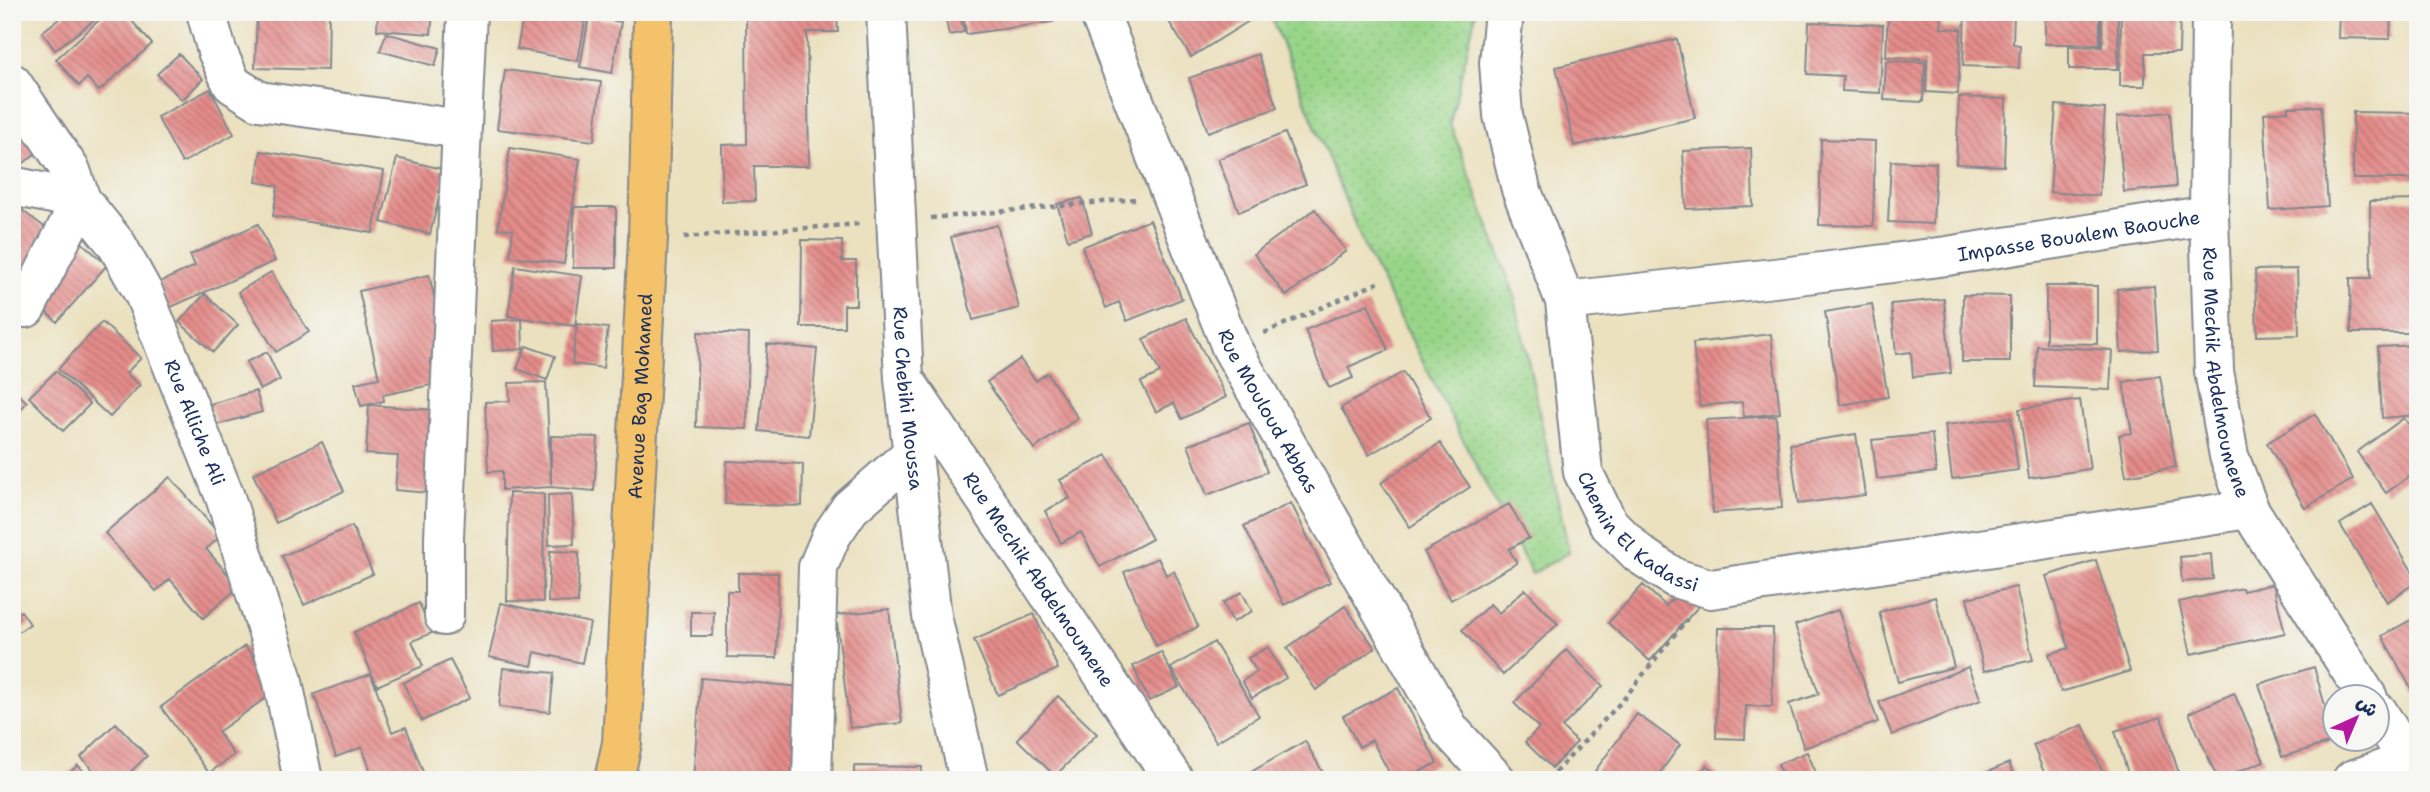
<svg xmlns="http://www.w3.org/2000/svg" width="2430" height="792" font-family="'Shantell Sans','Playpen Sans Arabic',sans-serif">
<style>
.park{fill:url(#park-dots);stroke:#5a8274;stroke-width:2}
.building{fill:url(#building-back-hatch)}
.lines{fill:none;stroke-linecap:round;stroke-linejoin:round}
.minor-casing{stroke:#83888e;stroke-width:42}
.major-casing{stroke:#83888e;stroke-width:42}
.path{stroke:#83888e;stroke-width:4.5;stroke-dasharray:5 5;stroke-linecap:butt}
.minor{stroke:#fff;stroke-width:38}
.major{stroke:#f3c26a;stroke-width:38}
.labels{text-anchor:middle;stroke-width:6;stroke-linejoin:round;paint-order:stroke}
.street-label{font-size:19px;fill:#1b2f5e;stroke:#f6f6f2}
</style>
<defs>
<pattern id="park-dots" width="8" height="8" patternUnits="userSpaceOnUse" patternTransform="scale(1.75)"><rect width="8" height="8" fill="#99d589"/><path d="M2 2h.1M6 6h.1" fill="none" stroke="#83b779" stroke-width="1.8" stroke-linecap="round"/></pattern>
<pattern id="building-back-hatch" width="6" height="6" patternUnits="userSpaceOnUse" patternTransform="scale(1.75)"><rect width="6" height="6" fill="#e48c8a"/><path d="M-1 5l2 2M0 0l6 6M5-1l2 2" fill="none" stroke="#b87374"/></pattern>
</defs>
<rect width="100%" height="100%" fill="#f6f6f2"/>
<filter id="ink" filterUnits="userSpaceOnUse"><feTurbulence type="fractalNoise" baseFrequency=".0143" numOctaves="2"/><feDisplacementMap in="SourceGraphic" scale="14" xChannelSelector="R" yChannelSelector="G"/><feConvolveMatrix kernelMatrix="1 2 1 2 8 2 1 2 1" color-interpolation-filters="sRGB"/></filter>
<filter id="wash" filterUnits="userSpaceOnUse"><feTurbulence type="fractalNoise" baseFrequency=".00686" numOctaves="4" result="noise"/><feDisplacementMap in="SourceGraphic" scale="28" xChannelSelector="R" yChannelSelector="G"/><feGaussianBlur stdDeviation="1.57" result="paint"/><feColorMatrix in="noise" values="0 0 0 0 0 0 0 0 0 0 0 0 0 0 0 0 0 1.4 0 .05"/><feComposite in="paint" operator="in"/></filter>
<g filter="url(#wash)">
<rect width="100%" height="100%" fill="#ebe1bf"/>
<path class="park" d="M1269,12H1476L1450,123L1514,294L1569,552L1532,574L1365,249Z"/>
<g id="blocks">
<path class="building" d="M68,12H105L55,50L42,32Z
M108,12H124L152,44L99,91L87,78L79,86L56,59Z
M257,12H329L328,70L255,68Z
M378,12H433L431,34L377,30Z
M524,12L585,22L578,61L517,49Z
M554,12H584L583,19Z
M746,12H837L838,32H807L809,166H754L755,201L722,202V145L747,144Z
M944,12H959L964,32L949,35Z
M963,12H1051L1053,22L966,34Z
M1163,12H1243L1249,21L1191,57Z
M1888,12H1942L1941,28L1961,29L1958,94L1926,92L1927,59L1886,57Z
M1965,12H2014L2013,44L2020,45L2019,68L1963,66Z
M2045,12H2100V44H2045Z
M2121,12H2180L2179,53H2145V86H2120Z
M2339,12L2391,13L2390,39L2338,38Z
M2102,14H2118V69H2069V46L2102,47Z
M589,17L621,22L612,73L580,67Z
M1809,22L1883,25L1880,93L1842,91L1843,76L1807,74Z
M386,33L440,48L435,66L380,51Z
M1677,39L1695,118L1574,146L1556,67Z
M179,54L203,79L182,100L157,74Z
M1258,54L1277,108L1208,132L1189,78Z
M1886,61L1925,62L1923,102L1884,100Z
M505,70L601,82L594,141L497,129Z
M210,89L234,134L182,163L157,117Z
M1959,97L2006,99L2004,166L1956,164Z
M12,99L49,142L12,173Z
M2056,105L2105,109L2099,196L2050,192Z
M2321,106L2328,206L2270,210L2264,113L2288,111V107Z
M2170,112L2176,187L2124,192L2117,117Z
M2353,112L2418,113V179H2353Z
M1285,133L1306,184L1239,212L1218,159Z
M1821,139L1875,141L1873,226L1819,225Z
M510,148L580,159L564,264L510,256L513,230L498,228Z
M1751,148L1753,206L1686,209L1683,151Z
M261,151L384,171L373,233L273,216L278,186L256,182Z
M397,158L446,170L430,234L381,222Z
M1891,161L1936,163L1933,224L1888,222Z
M1082,198L1092,233L1068,240L1057,204Z
M2418,200V333H2351L2350,278H2371L2370,201Z
M12,203L58,237L12,299Z
M574,207H616V268H573Z
M1315,209L1346,251L1286,296L1254,254Z
M1150,220L1182,299L1127,321L1119,302L1106,308L1082,247Z
M258,224L275,261L169,308L158,283L195,266L190,255Z
M997,225L1019,308L973,320L951,237Z
M802,240L842,241V261H856V305H844V327H801Z
M80,241L107,265L57,322L30,297Z
M515,266L582,276L575,326L508,316Z
M2297,269L2299,335L2257,336L2255,270Z
M271,272L309,332L276,352L238,292Z
M429,275L448,355L430,359L436,384L383,395L384,401L361,406L355,383L379,378L359,291Z
M2046,286H2097V344L2046,343Z
M2154,286L2158,350L2121,352L2117,289Z
M205,294L238,325L213,352L179,322Z
M1963,295L2010,296V362H1962Z
M1944,299L1951,373L1913,377L1911,352L1896,354L1891,304Z
M1368,304L1388,350L1348,367L1353,378L1329,388L1305,330Z
M1872,304L1888,397L1840,405L1825,312Z
M1186,318L1226,397L1182,419L1174,403L1156,412L1141,382L1160,373L1143,339Z
M522,319L523,349L493,351L491,321Z
M102,322L141,358L126,373L140,385L110,417L58,369Z
M577,324L608,328L603,368L572,364Z
M698,332L749,334L747,429L696,427Z
M1771,334L1780,413L1744,417L1742,402L1700,406L1693,343Z
M767,344L817,349L809,436L759,431Z
M2418,345V415L2382,418L2378,347Z
M526,346L555,356L547,380L517,369Z
M2037,346L2112,350L2110,390L2035,387Z
M267,352L280,380L260,390L246,362Z
M1020,359L1036,381L1047,373L1078,418L1034,449L987,382Z
M56,371L90,404L63,431L29,397Z
M1403,372L1431,418L1369,455L1341,408Z
M2160,376L2176,467L2126,476L2119,435L2132,433L2123,382Z
M546,382L551,484V436L598,437L594,491L551,487L502,490V471L488,472L485,402L510,401L509,383Z
M12,389L27,402L12,419Z
M256,391L262,412L216,425L210,404Z
M2080,400L2090,469L2029,478L2019,409Z
M369,405L435,410L429,493L395,490L398,456L366,454Z
M2315,414L2353,479L2305,508L2267,443Z
M1776,416L1782,508L1713,513L1706,420Z
M2011,417L2018,470L1952,479L1945,425Z
M2404,418L2418,437V470L2386,493L2357,452Z
M1249,423L1267,472L1207,495L1188,445Z
M1856,434L1865,495L1798,504L1790,444Z
M1932,434L1936,472L1877,479L1872,440Z
M322,442L344,491L276,523L253,474Z
M1440,443L1470,487L1410,527L1381,483Z
M1107,455L1152,539L1100,567L1081,532L1061,543L1045,511L1070,498L1060,480Z
M727,461L803,464L802,506L725,504Z
M170,477L221,536L206,549L239,587L203,618L170,579L156,591L105,533Z
M509,493L544,494L543,602L507,601Z
M572,494L574,544L549,545L548,495Z
M1291,503L1330,582L1284,605L1244,526Z
M1509,504L1529,538L1509,549L1517,563L1451,600L1424,552Z
M2372,504L2418,581L2387,602L2340,524Z
M352,526L373,574L304,605L282,556Z
M550,551L579,552L578,603L548,602Z
M2211,554L2213,579L2182,582L2180,557Z
M1158,558L1166,575L1174,571L1198,627L1156,646L1124,572Z
M2096,560L2130,671L2061,692L2049,654L2069,648L2046,576Z
M738,573H778L777,658L727,657V591H738Z
M2273,584L2285,633L2191,654L2179,602L2242,588L2243,591Z
M1643,585L1666,606L1680,591L1698,607L1650,661L1608,623Z
M2016,587L2033,660L1984,671L1967,598Z
M1525,589L1558,624L1503,675L1462,630L1490,604L1499,613Z
M1242,592L1252,611L1233,622L1223,603Z
M1935,597L1954,667L1898,682L1879,612Z
M419,603L432,633L412,641L423,666L377,686L354,632Z
M501,603L590,623L582,663L535,652L532,666L489,657Z
M1345,606L1375,648L1316,690L1287,648Z
M889,609L902,723L850,728L836,615Z
M1838,610L1878,722L1804,748L1789,704L1819,694L1795,625Z
M21,611L30,624L14,635L12,617Z
M691,612H714L713,636H691Z
M1034,614L1058,669L998,695L974,640Z
M2418,616V692L2414,694L2382,636Z
M1718,628H1773L1772,707L1746,706L1745,739L1716,738Z
M1214,642L1259,716L1216,742L1171,668Z
M245,646L277,690L218,732L234,755L209,773L161,707Z
M1268,647L1286,678L1252,698L1242,681L1257,672L1248,658Z
M1566,650L1603,686L1562,727L1577,742L1552,768L1525,742L1539,728L1514,703Z
M1161,652L1179,687L1149,701L1133,666Z
M450,660L470,698L422,721L403,683Z
M1968,667L1981,700L1892,735L1879,702Z
M2314,667L2335,741L2282,757L2259,684Z
M503,668L554,673L550,712L499,707Z
M371,674L392,732L406,727L426,780H374L362,747L336,757L314,694Z
M701,678L802,687L794,780H693Z
M1398,688L1437,763L1403,780H1393L1372,740L1359,747L1343,716Z
M2234,693L2264,761L2218,780L2189,713Z
M1058,696L1097,734L1055,776L1017,739Z
M1637,714L1680,745L1655,780H1607L1595,771Z
M2161,717L2181,780H2130L2115,731Z
M116,723L147,756L122,780H103L81,757Z
M2083,725L2106,780H2047L2033,745Z
M1305,741L1327,780H1246L1244,776Z
M1807,752L1817,775L1804,780H1784L1778,764Z
M2009,763L2016,780H1968Z
M78,765L91,780H61Z
M1707,765L1723,780H1694Z
M854,766L922,767L921,780H854Z"/>
</g>
</g>
<g filter="url(#ink)">
<use href="#blocks" fill-opacity="0" stroke="#83888e" stroke-width="2"/>
<g class="lines">
<defs>
<g id="minor">
<path d="M206,12L217,51L232,84L259,101L461,129"/>
<path id="s1" d="M886,12L904,379L932,616L969,780"/>
<path id="s2" d="M1099,12L1231,347L1450,730L1496,780"/>
<path id="s3" d="M1504,12L1499,63L1503,115L1521,189L1565,301L1583,472L1608,523L1639,554L1675,578L1711,589L2249,509"/>
<path id="s4" d="M2211,12L2209,215L2214,371L2229,456L2249,509L2368,698"/>
<path d="M12,83L71,171L81,200"/>
<path d="M12,186L81,200"/>
<path id="s5" d="M1565,301L1783,277L1947,256L2209,215"/>
<path id="s6" d="M26,308L81,200L117,245L144,294L225,497L282,677L303,780"/>
<path id="s7" d="M909,386L1174,780"/>
<path d="M444,616V537L467,12"/>
<path d="M2378,712L2418,777"/>
<path d="M812,780L818,567L831,536L850,508L914,452"/>
<path d="M2352,780L2408,761"/>
</g>
<g id="major">
<path id="s8" d="M614,780L622,743L648,239L653,12"/>
</g>
</defs>
<use href="#minor" class="minor-casing"/>
<use href="#major" class="major-casing"/>
<path class="path" d="M931,218L1135,199
M684,237L860,224
M1264,333L1382,281
M1548,780L1623,700L1687,619"/>
<use href="#minor" class="minor"/>
<use href="#major" class="major"/>
</g>
</g>
<g class="labels">
<g class="street-label">
<text dy="7" stroke="none"><textPath href="#s5" startOffset="518">Impasse Boualem Baouche</textPath></text>
<text dy="7" stroke="none"><textPath href="#s4" startOffset="362">Rue Mechik Abdelmoumene</textPath></text>
<text dy="7" stroke="none"><textPath href="#s8" startOffset="385">Avenue Bag Mohamed</textPath></text>
<text dy="7" stroke="none"><textPath href="#s1" startOffset="387">Rue Chebihi Moussa</textPath></text>
<text dy="7" stroke="none"><textPath href="#s2" startOffset="434">Rue Mouloud Abbas</textPath></text>
<text dy="7" stroke="none"><textPath href="#s6" startOffset="373">Rue Alliche Ali</textPath></text>
<text dy="7" stroke="none"><textPath href="#s3" startOffset="556">Chemin El Kadassi</textPath></text>
<text dy="7" stroke="none"><textPath href="#s7" startOffset="233">Rue Mechik Abdelmoumene</textPath></text>
</g>
</g>
<rect width="2430" height="792" fill="none" stroke="#f6f6f2" stroke-width="42"/>
<g transform="translate(2356 718) rotate(44)"><circle r="33" fill="#f6f6f2" stroke="#9ea6b7" stroke-width="2"/>
<path d="M0-5L12 26L0 18L-12 26Z" fill="#b5179e"/>
<text y="-10" font-size="19" font-weight="bold" text-anchor="middle" fill="#1b2f5e">ش</text>
</g>
</svg>
